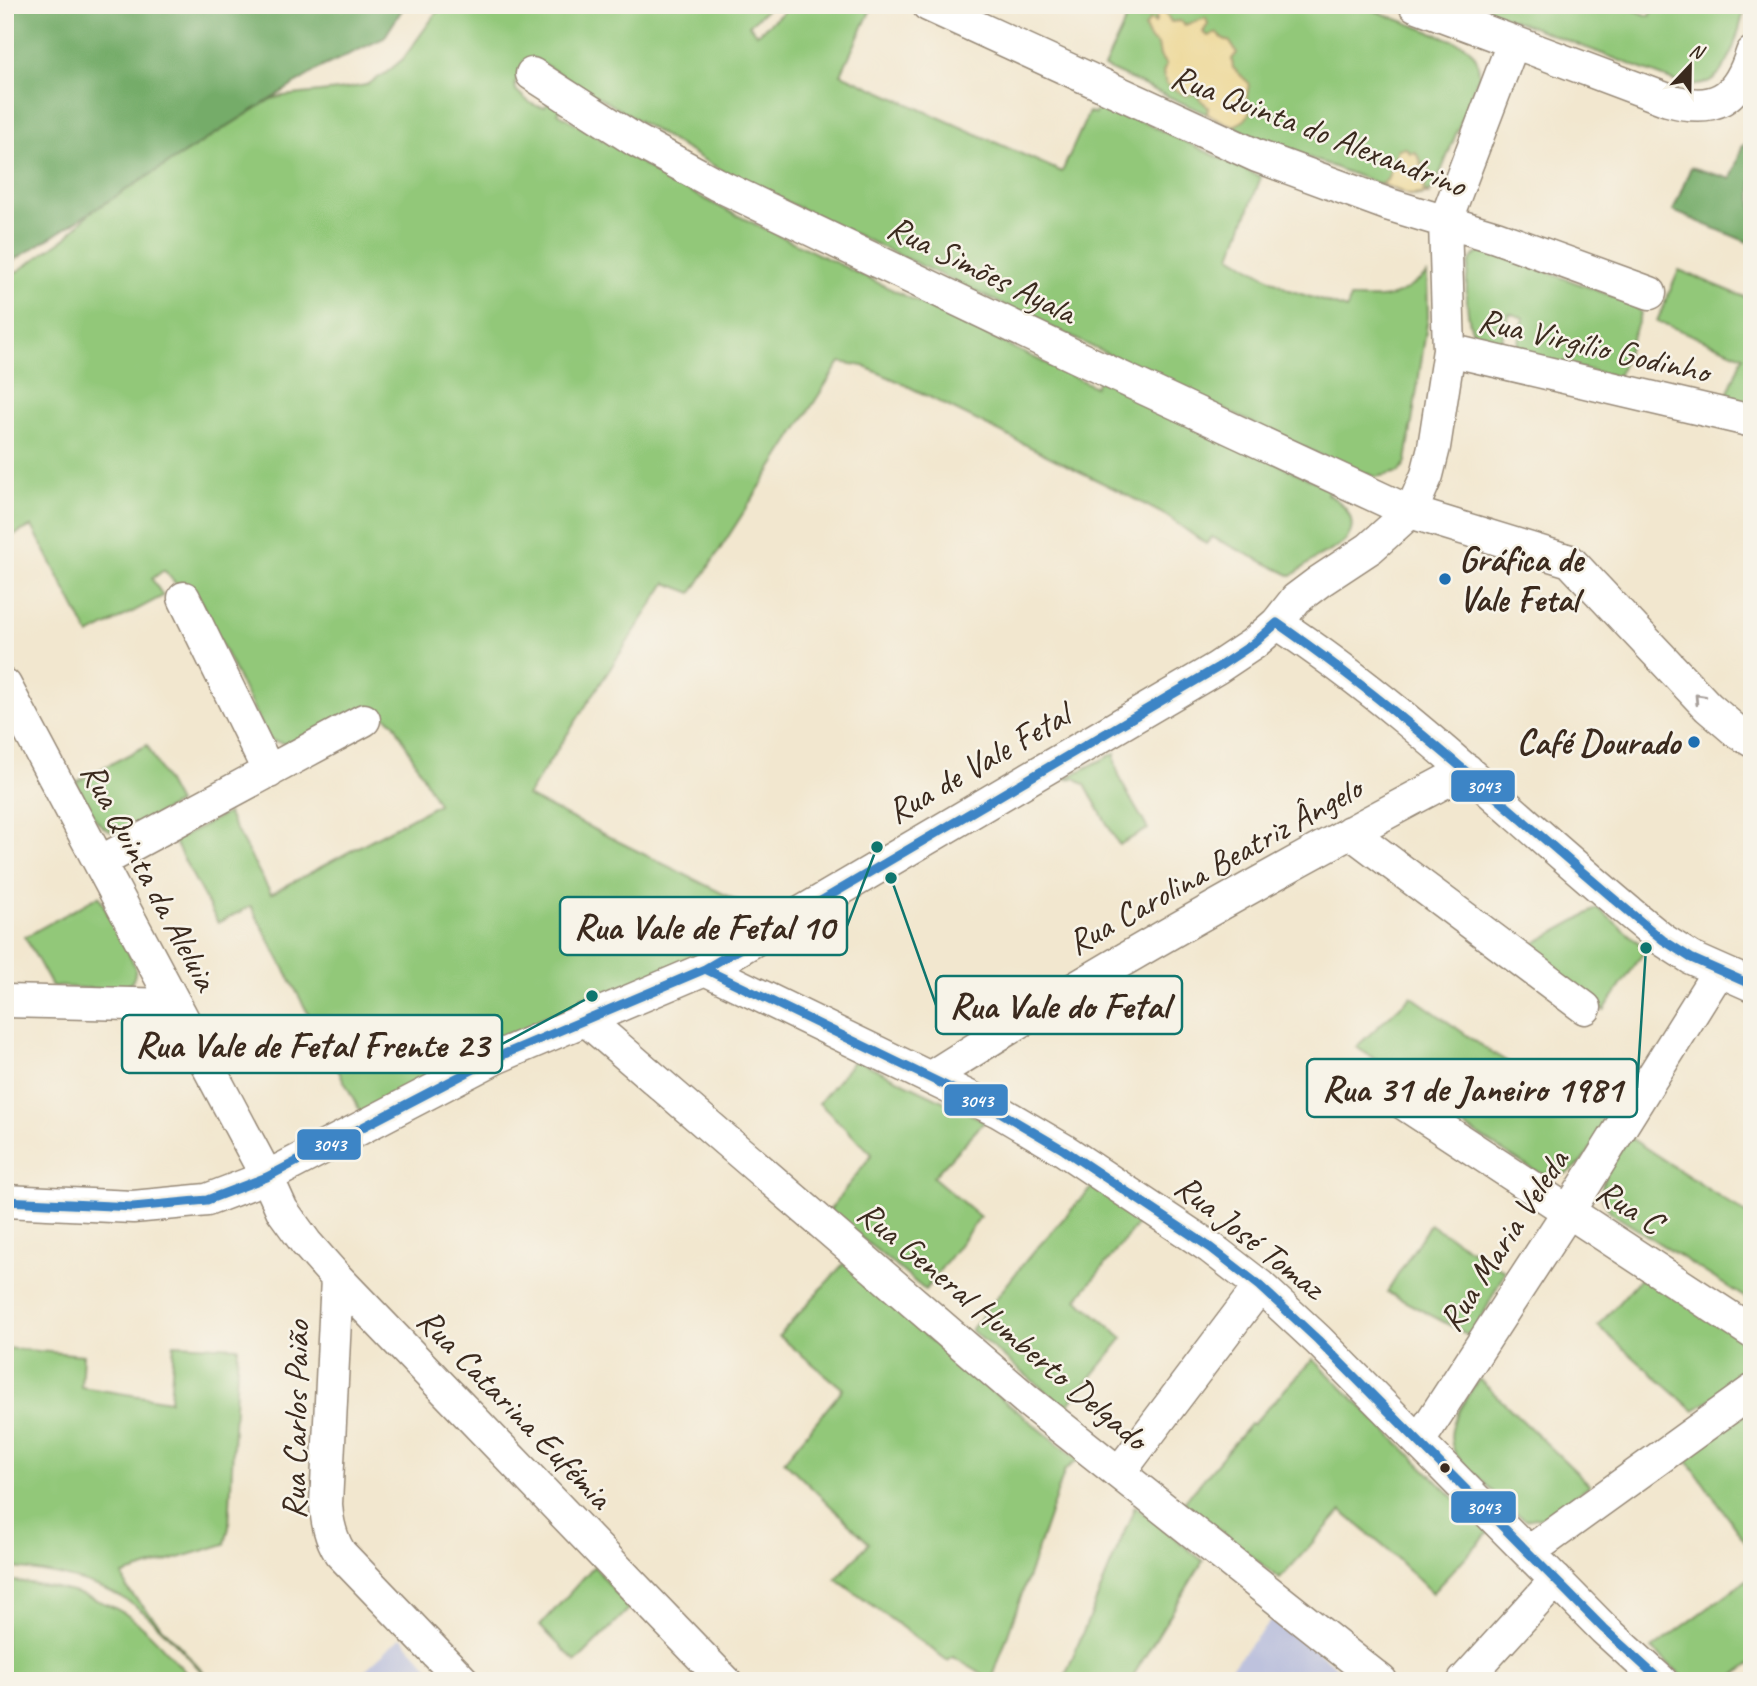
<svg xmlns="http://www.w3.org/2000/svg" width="1757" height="1686" font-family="Caveat,sans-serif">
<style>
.industrial{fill:#bec2dd}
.green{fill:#92c879;stroke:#66794c;stroke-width:2}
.forest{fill:#75ac69;stroke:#586b44;stroke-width:2}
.sand{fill:#eeda9e;stroke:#94825e;stroke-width:2}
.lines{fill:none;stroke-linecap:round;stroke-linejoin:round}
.minor-casing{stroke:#968876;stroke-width:35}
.minor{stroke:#fff;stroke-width:32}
.bus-1-casing{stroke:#f7f3e8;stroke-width:14}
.bus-1{stroke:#3d85c6;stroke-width:9}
.oneway{stroke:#a79f9a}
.poi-dot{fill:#1f6fb2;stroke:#f7f3e8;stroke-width:2.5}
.bus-dot{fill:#3b2a1e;stroke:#f7f3e8;stroke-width:2.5}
.labels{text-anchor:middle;stroke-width:5;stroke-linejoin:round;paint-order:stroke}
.street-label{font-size:35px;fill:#3b2a1e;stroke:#f7f3e8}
.poi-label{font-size:35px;font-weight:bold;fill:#3b2a1e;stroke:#f7f3e8;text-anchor:start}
.leader{fill:none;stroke:#0f766e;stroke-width:2.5}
.callout-dot{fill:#0f766e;stroke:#f7f3e8;stroke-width:2.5}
.callout{fill:#f7f3e8;stroke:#0f766e;stroke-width:2.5}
.callout-label{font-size:37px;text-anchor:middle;font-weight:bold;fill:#3b2a1e}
.line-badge{stroke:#f7f3e8;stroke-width:2.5}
.badge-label{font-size:19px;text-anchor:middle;font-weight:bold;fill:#fff}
</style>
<rect width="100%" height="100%" fill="#f7f3e8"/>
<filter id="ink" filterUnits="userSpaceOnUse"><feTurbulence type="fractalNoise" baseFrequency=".0143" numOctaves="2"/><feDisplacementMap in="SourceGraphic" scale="14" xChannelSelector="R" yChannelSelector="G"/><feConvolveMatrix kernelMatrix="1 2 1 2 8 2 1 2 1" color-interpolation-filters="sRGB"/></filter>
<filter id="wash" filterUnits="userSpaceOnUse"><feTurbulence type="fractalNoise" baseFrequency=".00686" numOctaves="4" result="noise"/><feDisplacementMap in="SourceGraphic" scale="28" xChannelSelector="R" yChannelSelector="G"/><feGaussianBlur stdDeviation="1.57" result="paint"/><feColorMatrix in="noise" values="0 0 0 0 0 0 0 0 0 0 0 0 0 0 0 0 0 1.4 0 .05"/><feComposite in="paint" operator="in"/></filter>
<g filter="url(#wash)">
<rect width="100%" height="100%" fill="#f2e7cf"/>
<path class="industrial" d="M1274,1617L1338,1668L1327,1681H1219Z
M401,1637L442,1681H353Z"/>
<path class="green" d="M442,5H772L749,25L757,34L792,5H873L841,74L1062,172L1089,112L1095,114L1100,102L1261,177L1231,256L1289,290L1347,309L1350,298C1390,299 1396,300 1427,274L1428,317L1406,462L1399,472L1376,477L1341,465L726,173L543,64L525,67L515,83L516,90C524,98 533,108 545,107L548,103L563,104L558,113L674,183L724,209L1095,387L1099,379L1329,488L1327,494C1345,503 1362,523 1344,542C1336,550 1324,553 1315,559C1307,564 1300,570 1292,576L1212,537L1206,544L1165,515L1121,492L895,380L863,366L840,362L692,593L666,583L527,796L764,914L768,920L746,935L361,1113L251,906L218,923L174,841L227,813L271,894L438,804L394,723L373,708L286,744L269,740L198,597L176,584L164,570L152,579L163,596L89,635L32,526L5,539V280L67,237L108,193L217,113L283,96L338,90L366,85L386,73L403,59Z
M1133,5H1360L1465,45C1476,54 1479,62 1479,76L1434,189L1420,196L1409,195L1272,144L1104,67Z
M1474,5H1619L1650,16L1654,5H1746C1735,39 1729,94 1682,84Z
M1487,250L1637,305L1641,314L1618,377L1515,353L1524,318L1509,313L1499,348C1490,345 1481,341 1475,334C1465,323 1464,269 1472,258C1476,253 1482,252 1487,250Z
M1679,270L1752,300V408L1724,402L1743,356L1657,321Z
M147,745L178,803L122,833C95,834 87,802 76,782Z
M1115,753C1112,773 1138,811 1148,829L1119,845L1085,785L1075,778L1064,779Z
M99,896L135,966C136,974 135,981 127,986C116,992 67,987 52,986L25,937Z
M1598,908L1646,949L1604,1010L1522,950Z
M1411,996L1485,1048L1606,1123C1587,1154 1575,1189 1533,1170L1397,1084L1395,1078L1397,1073L1356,1047Z
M855,1059L985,1121L933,1177L980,1217L925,1290L829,1211L872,1154L819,1103Z
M1629,1137L1752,1218V1302L1613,1214C1586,1189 1614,1162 1629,1137Z
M1092,1187L1141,1220L1077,1299L1123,1338L1066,1408L971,1330L1028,1258Z
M1430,1224L1505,1271L1472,1337L1387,1292Z
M845,1262L940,1349L1078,1460L1065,1470L992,1680L953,1657L948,1661L836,1579L869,1543L784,1461L843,1389L779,1336Z
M1644,1274L1744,1340C1757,1376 1718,1393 1694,1411L1598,1326Z
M174,1344L238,1347L229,1527L225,1544L123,1575L127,1589L212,1681H210C188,1657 167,1632 142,1611C104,1581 52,1572 5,1567V1348L83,1355L81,1387L170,1401Z
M1313,1359L1489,1532L1432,1593L1389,1551L1341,1511L1280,1579L1184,1502L1250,1424L1252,1425Z
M1479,1379L1590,1485L1546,1516L1526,1520L1510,1509L1456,1455C1441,1427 1464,1403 1479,1379Z
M1752,1410V1551L1685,1457Z
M1135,1506L1203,1561L1130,1681H1063Z
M594,1566L629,1609L576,1662L540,1626Z
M1752,1576V1663L1727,1681H1688L1652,1649Z
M5,1580C46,1584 88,1592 124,1613C151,1630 172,1659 194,1681H5Z"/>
<path class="forest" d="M5,5H405L384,38L322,67L5,266Z
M1752,138V244L1673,211L1691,167L1731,179L1742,147Z"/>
<path class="sand" d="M1149,5H1161L1171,22L1180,21L1185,25L1206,18L1208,24L1203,32L1208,36L1217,33L1220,37L1230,42L1237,53L1232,59L1233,68L1249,83L1246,102L1251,108C1248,119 1244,122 1232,126L1207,114L1208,107L1194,93L1186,96L1166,84L1163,73L1166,65L1160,56L1158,45L1150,39L1145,28L1150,19L1155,23L1157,18Z
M1406,148L1410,153L1415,152L1421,161L1420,164L1428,168L1430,174L1423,191L1428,194L1409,195L1381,184L1387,180L1398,149Z"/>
</g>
<g filter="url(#ink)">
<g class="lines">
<defs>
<path id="minor" d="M928,5L1257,156L1390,205L1496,237L1650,293
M1415,5L1668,100C1715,113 1737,100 1752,53
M532,74L635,140L716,184L1077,357L1410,512L1570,561L1708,707L1736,731L1752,741
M1449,350L1752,421
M184,598L269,772
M1277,623C1417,715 1533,836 1663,940L1691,958L1752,985
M5,685L267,1177L282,1210L306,1243L337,1278L725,1681
M1350,832L1585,1008
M100,862L364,720
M705,969L998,1111L1064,1150L1211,1248L1260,1286L1318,1340L1604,1629L1661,1681
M5,1001L174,1005
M585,1019L1028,1401L1381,1681
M1362,1076L1752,1332
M931,1077C1105,966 1285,866 1467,770
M5,1201L133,1207L207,1200L267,1177L495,1058L705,969L1217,668L1253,644L1277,623L1296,599L1320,581L1370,548L1410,512L1417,498L1427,475L1434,447L1449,350L1445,222L1513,43
M337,1278L326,1504C327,1522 330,1537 340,1553L463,1681
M1419,1441L1568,1212L1718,972
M1119,1473L1260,1286
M1529,1552L1752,1391
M1464,1681L1556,1580"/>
</defs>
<use href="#minor" class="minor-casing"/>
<use href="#minor" class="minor"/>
<defs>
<path id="bus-1" d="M705,969L998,1111L1064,1150L1211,1248L1260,1286L1318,1340L1604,1629L1661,1681
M5,1201L133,1207L207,1200L267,1177L495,1058L705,969L1217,668L1253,644L1277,623C1414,718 1534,834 1663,940L1691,958L1752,985"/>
</defs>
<use href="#bus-1" class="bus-1-casing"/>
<use href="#bus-1" class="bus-1"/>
</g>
<defs><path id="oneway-chevron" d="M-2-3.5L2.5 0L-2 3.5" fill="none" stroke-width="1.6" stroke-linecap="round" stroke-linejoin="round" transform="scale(1.75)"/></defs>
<use class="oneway" href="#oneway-chevron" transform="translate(1699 698) rotate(-133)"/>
</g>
<g class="poi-dot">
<circle cx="1445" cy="579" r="7"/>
<circle cx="1694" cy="742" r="7"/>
</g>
<circle class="bus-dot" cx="1445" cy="1468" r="6"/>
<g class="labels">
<g class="street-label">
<text transform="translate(1319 130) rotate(21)" y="12">Rua Quinta do Alexandrino</text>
<text transform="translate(982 269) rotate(26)" y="12">Rua Simões Ayala</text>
<text transform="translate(1594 345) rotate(13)" y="12">Rua Virgílio Godinho</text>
<text transform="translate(978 763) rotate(-30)" y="12">Rua de Vale Fetal</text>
<text transform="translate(1214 865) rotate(-29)" y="12">Rua Carolina Beatriz Ângelo</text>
<text transform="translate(150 876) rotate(62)" y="12">Rua Quinta da Aleluia</text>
<text transform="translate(1630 1206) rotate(33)" y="12">Rua C</text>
<text transform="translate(1250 1236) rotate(38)" y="12">Rua José Tomaz</text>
<text transform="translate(1503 1240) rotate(-57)" y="12">Rua Maria Veleda</text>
<text transform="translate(1003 1325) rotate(40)" y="12">Rua General Humberto Delgado</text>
<text transform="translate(515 1408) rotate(46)" y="12">Rua Catarina Eufémia</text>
<text transform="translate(295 1420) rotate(-89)" y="12">Rua Carlos Paião</text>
</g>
<g class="poi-label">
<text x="1459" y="571">Gráfica de<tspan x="1459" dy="40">Vale Fetal</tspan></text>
<text x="1680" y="754" text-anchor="end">Café Dourado</text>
</g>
</g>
<path class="leader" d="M877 847L847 926M891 878L936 1005M592 996L502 1044M1646 948L1637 1088"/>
<g class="callout-dot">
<circle cx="877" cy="847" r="7"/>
<circle cx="891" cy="878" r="7"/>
<circle cx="592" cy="996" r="7"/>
<circle cx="1646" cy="948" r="7"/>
</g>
<g class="callout">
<rect x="560" y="897" width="287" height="58" rx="7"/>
<rect x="936" y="976" width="246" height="58" rx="7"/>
<rect x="122" y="1015" width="380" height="58" rx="7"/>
<rect x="1307" y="1059" width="330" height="58" rx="7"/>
</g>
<g class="callout-label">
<text x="704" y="939">Rua Vale de Fetal 10</text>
<text x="1059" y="1018">Rua Vale do Fetal</text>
<text x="312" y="1057">Rua Vale de Fetal Frente 23</text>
<text x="1472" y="1101">Rua 31 de Janeiro 1981</text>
</g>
<g class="line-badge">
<rect x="1450" y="769" width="66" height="34" rx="7" fill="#3d85c6"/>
<rect x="943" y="1083" width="66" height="34" rx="7" fill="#3d85c6"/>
<rect x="296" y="1128" width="66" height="33" rx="7" fill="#3d85c6"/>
<rect x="1450" y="1490" width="67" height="34" rx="7" fill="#3d85c6"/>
</g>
<g class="badge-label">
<text x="1483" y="793">3043</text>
<text x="976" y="1107">3043</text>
<text x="329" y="1151">3043</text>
<text x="1483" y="1514">3043</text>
</g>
<rect width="1757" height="1686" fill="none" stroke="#f7f3e8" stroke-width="28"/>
<g transform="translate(1690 66) rotate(22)" stroke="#f7f3e8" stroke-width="5" paint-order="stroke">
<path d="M0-5L12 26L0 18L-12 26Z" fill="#3b2a1e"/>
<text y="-10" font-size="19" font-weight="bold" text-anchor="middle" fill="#3b2a1e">N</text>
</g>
</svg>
